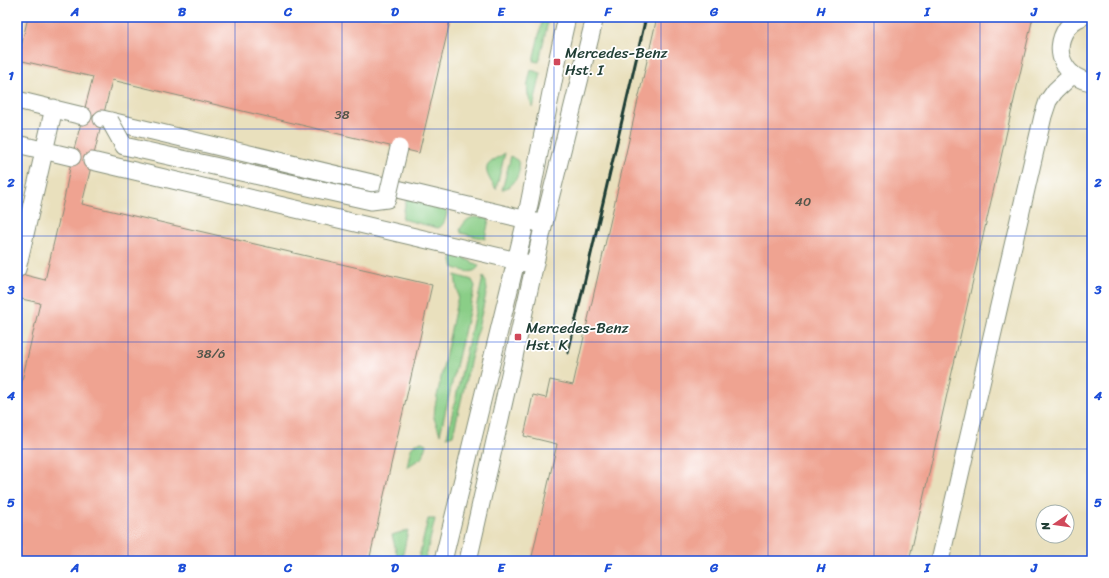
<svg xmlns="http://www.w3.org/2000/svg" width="1109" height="578" font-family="Sriracha,sans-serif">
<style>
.green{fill:#8ace87;stroke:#54865e}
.building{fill:#efa391}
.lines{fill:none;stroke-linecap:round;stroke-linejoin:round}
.minor-casing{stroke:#848e78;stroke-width:19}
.minor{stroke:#fff;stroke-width:17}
.rail{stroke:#1f3d34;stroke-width:3}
.minor-bridge-casing{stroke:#848e78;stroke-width:19;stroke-linecap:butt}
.minor-bridge{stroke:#fff;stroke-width:17}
.grid{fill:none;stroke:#1d4ed8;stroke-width:1;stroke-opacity:0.55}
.poi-dot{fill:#d1495b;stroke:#fff;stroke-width:1.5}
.labels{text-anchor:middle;stroke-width:3.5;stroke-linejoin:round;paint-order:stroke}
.number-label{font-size:13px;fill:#53564b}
.poi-label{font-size:15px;fill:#1f3d34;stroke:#fff;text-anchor:start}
.neatline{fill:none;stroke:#1d4ed8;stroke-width:1.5}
.grid-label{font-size:13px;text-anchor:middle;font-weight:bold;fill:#1d4ed8}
</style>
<rect width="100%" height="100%" fill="#fff"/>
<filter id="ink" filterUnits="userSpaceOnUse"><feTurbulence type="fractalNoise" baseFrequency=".025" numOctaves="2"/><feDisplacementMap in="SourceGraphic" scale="8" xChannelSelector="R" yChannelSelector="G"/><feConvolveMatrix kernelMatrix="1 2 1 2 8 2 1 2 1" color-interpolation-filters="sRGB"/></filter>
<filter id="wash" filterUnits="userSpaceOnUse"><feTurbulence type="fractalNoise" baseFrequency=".012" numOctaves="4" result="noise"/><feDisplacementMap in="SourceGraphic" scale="16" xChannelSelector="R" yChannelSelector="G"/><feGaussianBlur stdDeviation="0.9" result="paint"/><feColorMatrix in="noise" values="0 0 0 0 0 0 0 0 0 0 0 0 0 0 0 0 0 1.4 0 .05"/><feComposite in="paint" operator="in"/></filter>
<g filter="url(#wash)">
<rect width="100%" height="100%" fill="#e9e0bd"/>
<path class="green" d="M543,17H549L539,62L533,61Z
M531,70L541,73L533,108C525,92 527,86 531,70Z
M505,153L496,189C493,184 483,172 488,165C491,161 501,156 505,153Z
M511,156C513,158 515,159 517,160C523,169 516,182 509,187C508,187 503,189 502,190Z
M407,197L443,207L447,212C446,218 444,226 438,228L402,219Z
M475,217L489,219L485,239L461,233L460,229C465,222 467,218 475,217Z
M456,254L478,265L479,266C473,276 463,270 454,268L452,260L453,255Z
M455,275L472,280L475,286L440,434L434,418L435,406L458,296Z
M483,277L486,282L487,290L453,435L447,437Z
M422,442L426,444L423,457L407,467C410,455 408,444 422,442Z
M428,519H435L425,561H418Z
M408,530L402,559L399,561L397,555L392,535Z"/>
<g id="blocks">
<path class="building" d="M28,17H451L419,153L112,80L82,204L432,285L369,561H17V402L40,303L17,298V273L45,280L64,199L72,157L93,77L18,60Z
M657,17H1033L909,561H531L557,444L524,436L533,395L546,398L550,380L573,385Z"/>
</g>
</g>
<g filter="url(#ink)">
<use href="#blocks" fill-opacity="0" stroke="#848e78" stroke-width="1"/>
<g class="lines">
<defs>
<path id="minor" d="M1082,17C1076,19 1071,23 1067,28C1051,51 1065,79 1092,82
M17,100L83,116
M102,119L536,222
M17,144L72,157
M92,161L526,263
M17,269L54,108
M443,561L526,220L557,62L567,17
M468,561L544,223L595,17
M940,561L1043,116L1048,101L1055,91L1072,75"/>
</defs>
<use href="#minor" class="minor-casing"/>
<use href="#minor" class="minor"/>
<path class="rail" d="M568,353L646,17"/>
<defs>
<path id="minor-bridge" d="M110,121L124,146L371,201L387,199L399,148"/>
</defs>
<use href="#minor-bridge" class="minor-bridge-casing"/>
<use href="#minor-bridge" class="minor-bridge"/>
</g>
</g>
<path class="grid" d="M128,17V561M235,17V561M342,17V561M448,17V561M554,17V561M661,17V561M768,17V561M874,17V561M980,17V561M17,129H1092M17,236H1092M17,342H1092M17,449H1092"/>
<g class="poi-dot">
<rect x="553" y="58" width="8" height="8" rx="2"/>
<rect x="514" y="333" width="8" height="8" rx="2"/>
</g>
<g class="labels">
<g class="number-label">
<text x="342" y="119">38</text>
<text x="803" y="206">40</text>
<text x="211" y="358">38/6</text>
</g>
<g class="poi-label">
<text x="565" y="58">Mercedes-Benz<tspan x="565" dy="17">Hst. I</tspan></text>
<text x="526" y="333">Mercedes-Benz<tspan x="526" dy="17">Hst. K</tspan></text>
</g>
</g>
<rect width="1109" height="578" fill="none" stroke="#fff" stroke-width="44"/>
<g transform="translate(1055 524) rotate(257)"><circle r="19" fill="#ffffff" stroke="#a5b1ae"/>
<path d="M0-3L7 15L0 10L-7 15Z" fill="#d1495b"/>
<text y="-6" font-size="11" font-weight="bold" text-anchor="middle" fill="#1f3d34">N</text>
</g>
<rect x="22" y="22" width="1065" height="534" class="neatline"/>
<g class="grid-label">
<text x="75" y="16">A</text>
<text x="182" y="16">B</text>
<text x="288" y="16">C</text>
<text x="395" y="16">D</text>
<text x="501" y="16">E</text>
<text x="608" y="16">F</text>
<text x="714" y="16">G</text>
<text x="821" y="16">H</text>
<text x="927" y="16">I</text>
<text x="1034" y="16">J</text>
<text x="11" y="80">1</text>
<text x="1098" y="80">1</text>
<text x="11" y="187">2</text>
<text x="1098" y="187">2</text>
<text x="11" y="294">3</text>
<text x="1098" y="294">3</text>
<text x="11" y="400">4</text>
<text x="1098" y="400">4</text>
<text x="11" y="507">5</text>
<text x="1098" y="507">5</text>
<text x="75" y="572">A</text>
<text x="182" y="572">B</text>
<text x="288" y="572">C</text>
<text x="395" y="572">D</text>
<text x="501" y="572">E</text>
<text x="608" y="572">F</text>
<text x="714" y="572">G</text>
<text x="821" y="572">H</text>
<text x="927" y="572">I</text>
<text x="1034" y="572">J</text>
</g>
</svg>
